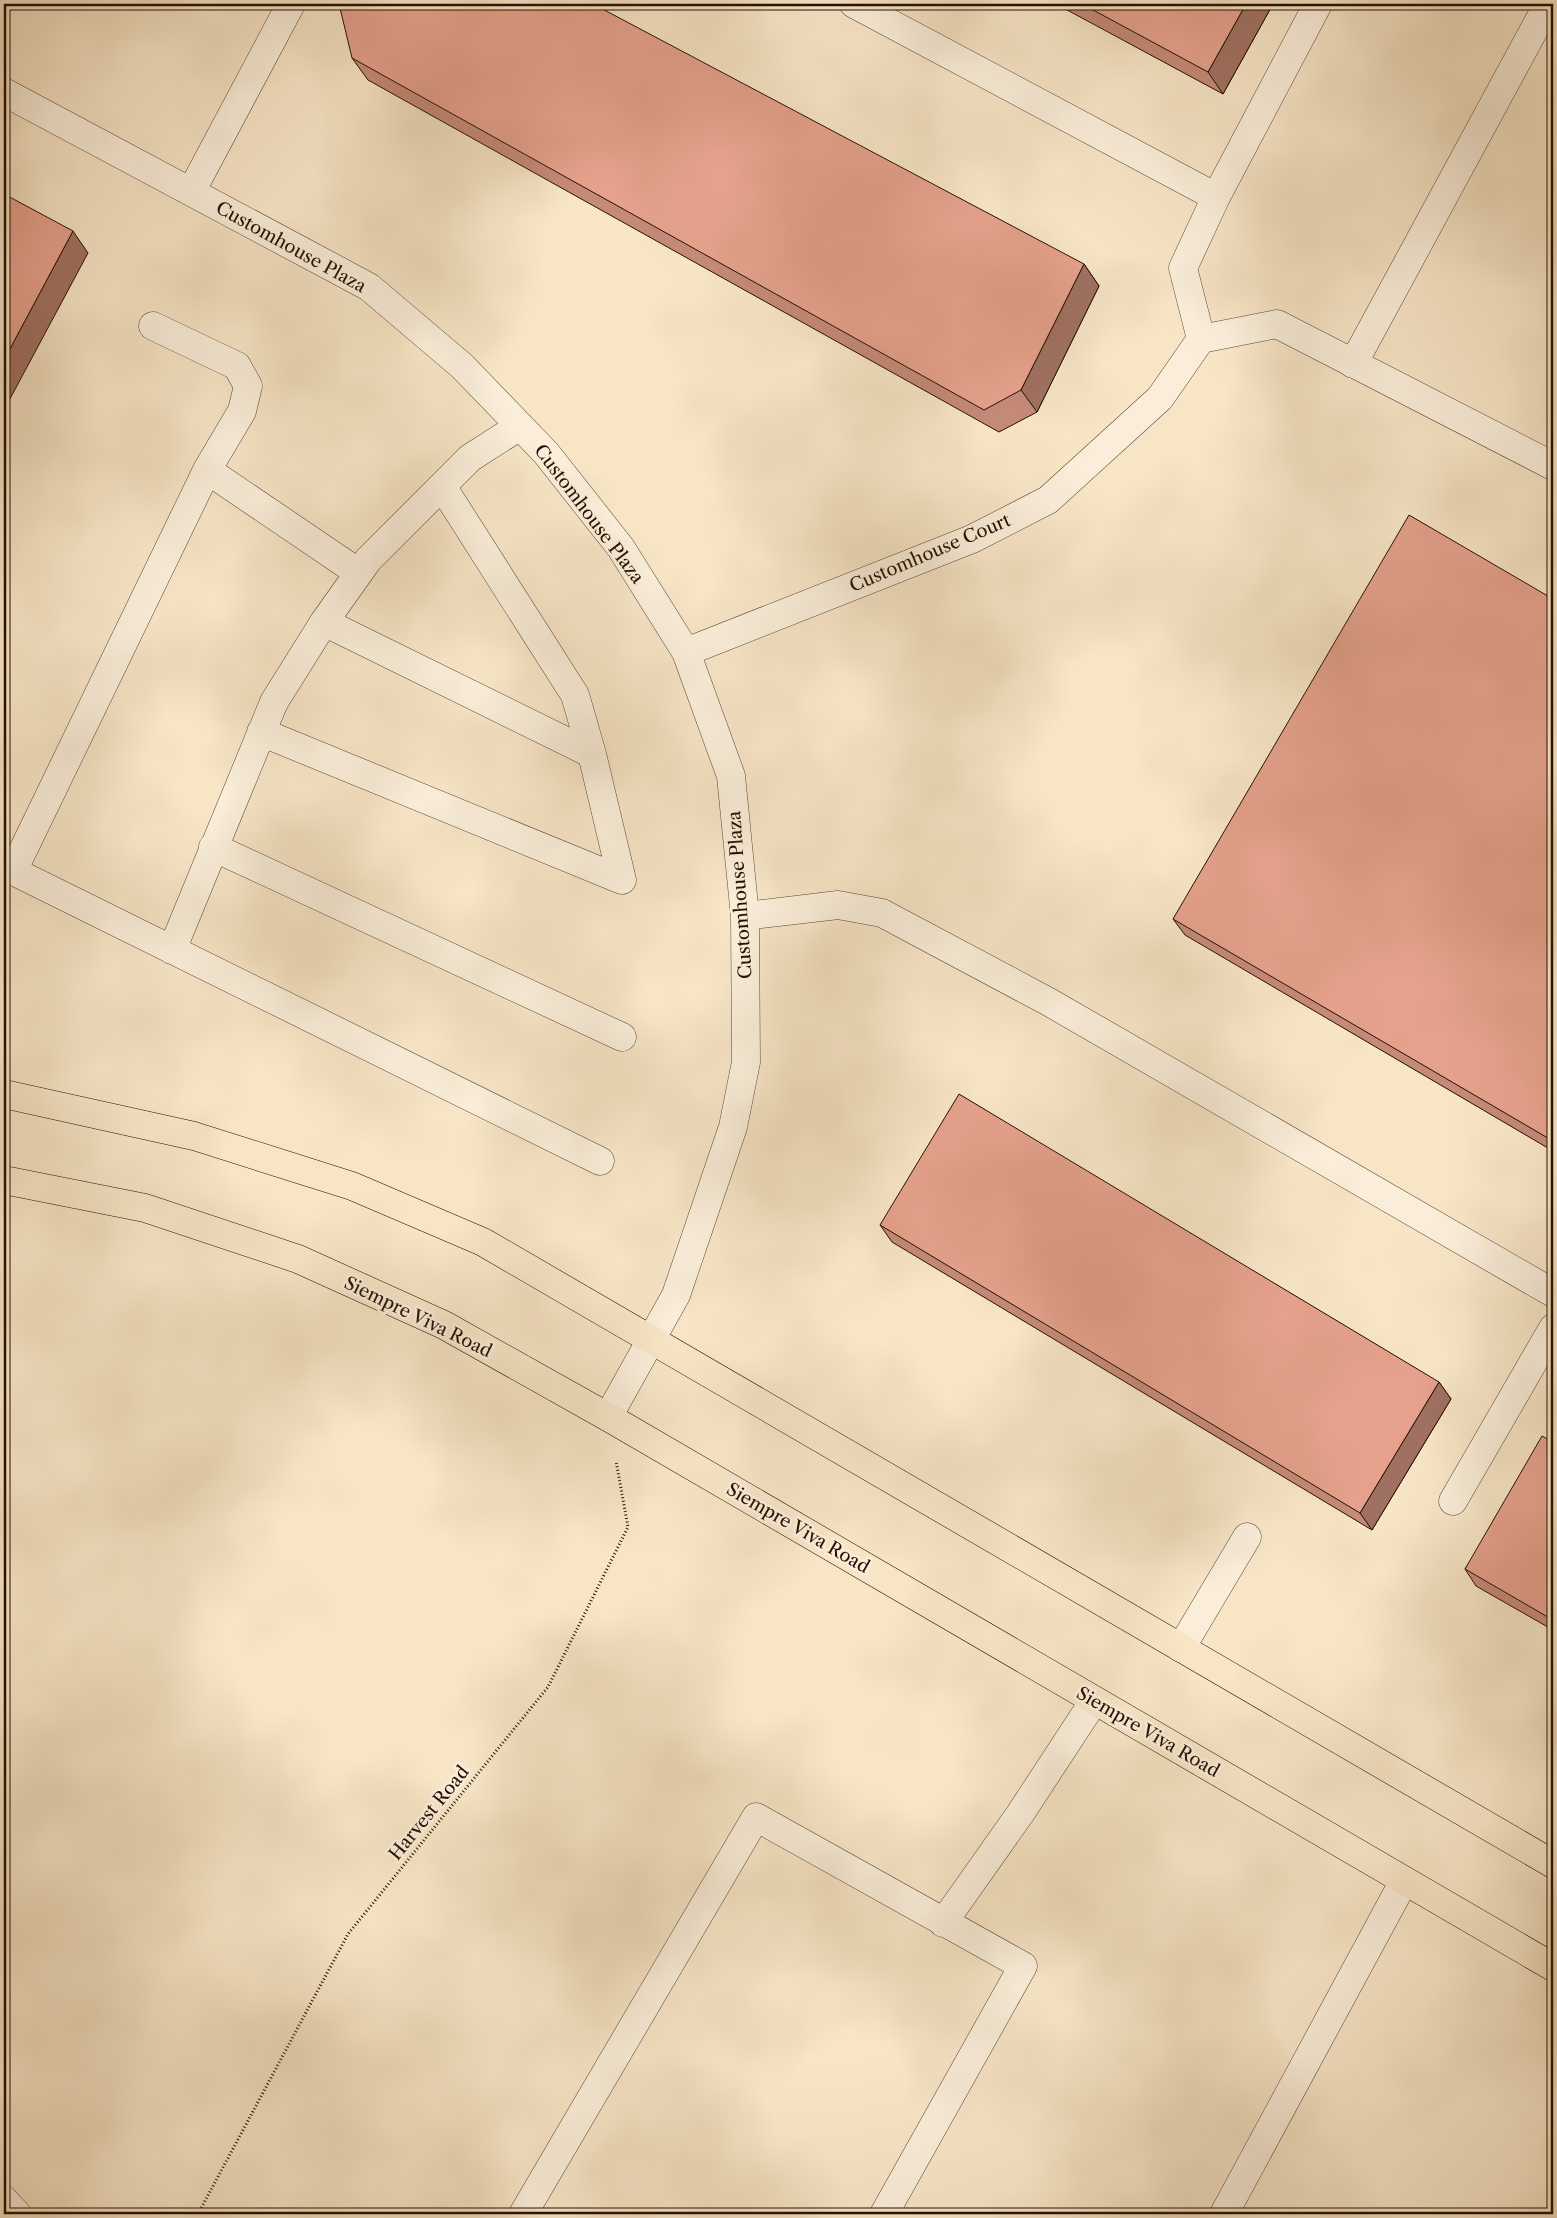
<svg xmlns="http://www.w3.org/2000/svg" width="1557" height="2218" font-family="'Libre Caslon Text',serif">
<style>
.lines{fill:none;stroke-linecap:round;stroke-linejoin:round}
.minor-casing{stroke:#5a4532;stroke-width:29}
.major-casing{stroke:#261000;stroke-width:29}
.path{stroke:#261000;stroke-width:3;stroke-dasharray:1 2.5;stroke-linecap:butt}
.minor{stroke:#faeeda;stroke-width:28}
.major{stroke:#f7e5c6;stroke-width:28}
.wall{fill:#c58a78;stroke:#261000}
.shaded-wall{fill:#a07162;stroke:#261000}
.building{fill:#e5a18c;stroke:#261000}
.labels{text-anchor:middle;stroke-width:5;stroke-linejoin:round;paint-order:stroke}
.street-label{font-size:18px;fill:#261000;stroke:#faeeda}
</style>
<rect width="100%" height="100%" fill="#f7e5c6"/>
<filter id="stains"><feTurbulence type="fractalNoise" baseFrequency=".004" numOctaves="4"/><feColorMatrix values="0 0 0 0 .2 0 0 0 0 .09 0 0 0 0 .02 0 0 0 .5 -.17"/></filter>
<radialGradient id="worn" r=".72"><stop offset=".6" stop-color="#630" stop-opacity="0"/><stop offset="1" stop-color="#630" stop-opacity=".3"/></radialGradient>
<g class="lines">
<defs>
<path id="minor" d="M854,4L1216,197L1183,268L1201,339
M4,92L369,287L462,366L546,453L621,548L686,652L731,776L745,916L746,1062L733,1127L676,1295L608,1417
M191,192L291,4
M1216,197L1318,4
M153,326L237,366L248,386L242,411L207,470L359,573
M1201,339L1277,324L1553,466
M1353,364L1548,4
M207,470L13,871L600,1161
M442,486L575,695L592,754L622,880
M324,622L592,754
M686,652L972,539L1048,500L1160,398L1201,339
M261,732L622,880
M213,847L622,1037
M745,916L838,905L882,913L1049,1002L1553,1293
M172,950L274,702L324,622L368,560L470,458L520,426
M1453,1501L1553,1328
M1181,1648L1247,1537
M943,1923L1020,1814L1094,1701
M4,2200L17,2214
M523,2214L756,1817L1023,1966L884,2214
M1224,2214L1404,1881"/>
<path id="major" d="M4,1094L194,1136L352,1186L483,1242L1553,1864
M4,1180L145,1208L298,1259L444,1325L608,1417L1553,1967"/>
</defs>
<use href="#minor" class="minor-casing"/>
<use href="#major" class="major-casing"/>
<path class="path" d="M198,2214L348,1934L548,1687L628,1527L616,1461"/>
<use href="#minor" class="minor"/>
<use href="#major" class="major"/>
</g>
<path class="wall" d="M1056,4H1273L1223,94Z
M352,58L1084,264L1099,286L1037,412L999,432L368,80Z
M1553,599V1151L1185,935L1173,919Z
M880,1225L1439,1382L1451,1399L1372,1530L892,1242Z
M1553,1442V1630L1476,1586L1465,1569Z"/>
<path class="shaded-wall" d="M1246,4H1273L1223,94L1208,72Z
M73,231L88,253L4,410V360Z
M1084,264L1099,286L1037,412L1021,390Z
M1439,1382L1451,1399L1372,1530L1360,1513Z"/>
<path class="building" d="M342,4H593L1084,264L1021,390L984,410L352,58L340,8Z
M1082,4H1246L1208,72Z
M4,194L73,231L4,360Z
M1409,515L1553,599V1141L1173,919Z
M959,1094L1439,1382L1360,1513L880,1225Z
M1542,1436L1553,1442V1620L1465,1569Z"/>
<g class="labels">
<g class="street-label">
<text transform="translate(291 247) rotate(29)" y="6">Customhouse Plaza</text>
<text transform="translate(589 514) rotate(53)" y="6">Customhouse Plaza</text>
<text transform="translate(930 553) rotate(-23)" y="6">Customhouse Court</text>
<text transform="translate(740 895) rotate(-94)" y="6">Customhouse Plaza</text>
<text transform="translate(418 1317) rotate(26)" y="6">Siempre Viva Road</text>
<text transform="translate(798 1528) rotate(30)" y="6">Siempre Viva Road</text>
<text transform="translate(1148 1732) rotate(30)" y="6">Siempre Viva Road</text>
<text transform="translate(429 1813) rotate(-51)" y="6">Harvest Road</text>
</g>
</g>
<rect width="1557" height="2218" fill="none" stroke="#f7e5c6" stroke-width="20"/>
<rect x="5" y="5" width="1547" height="2208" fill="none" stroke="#261000" stroke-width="2.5"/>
<rect x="10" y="10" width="1537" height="2198" fill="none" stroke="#261000"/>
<rect width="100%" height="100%" filter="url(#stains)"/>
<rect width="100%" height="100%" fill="url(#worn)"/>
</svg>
